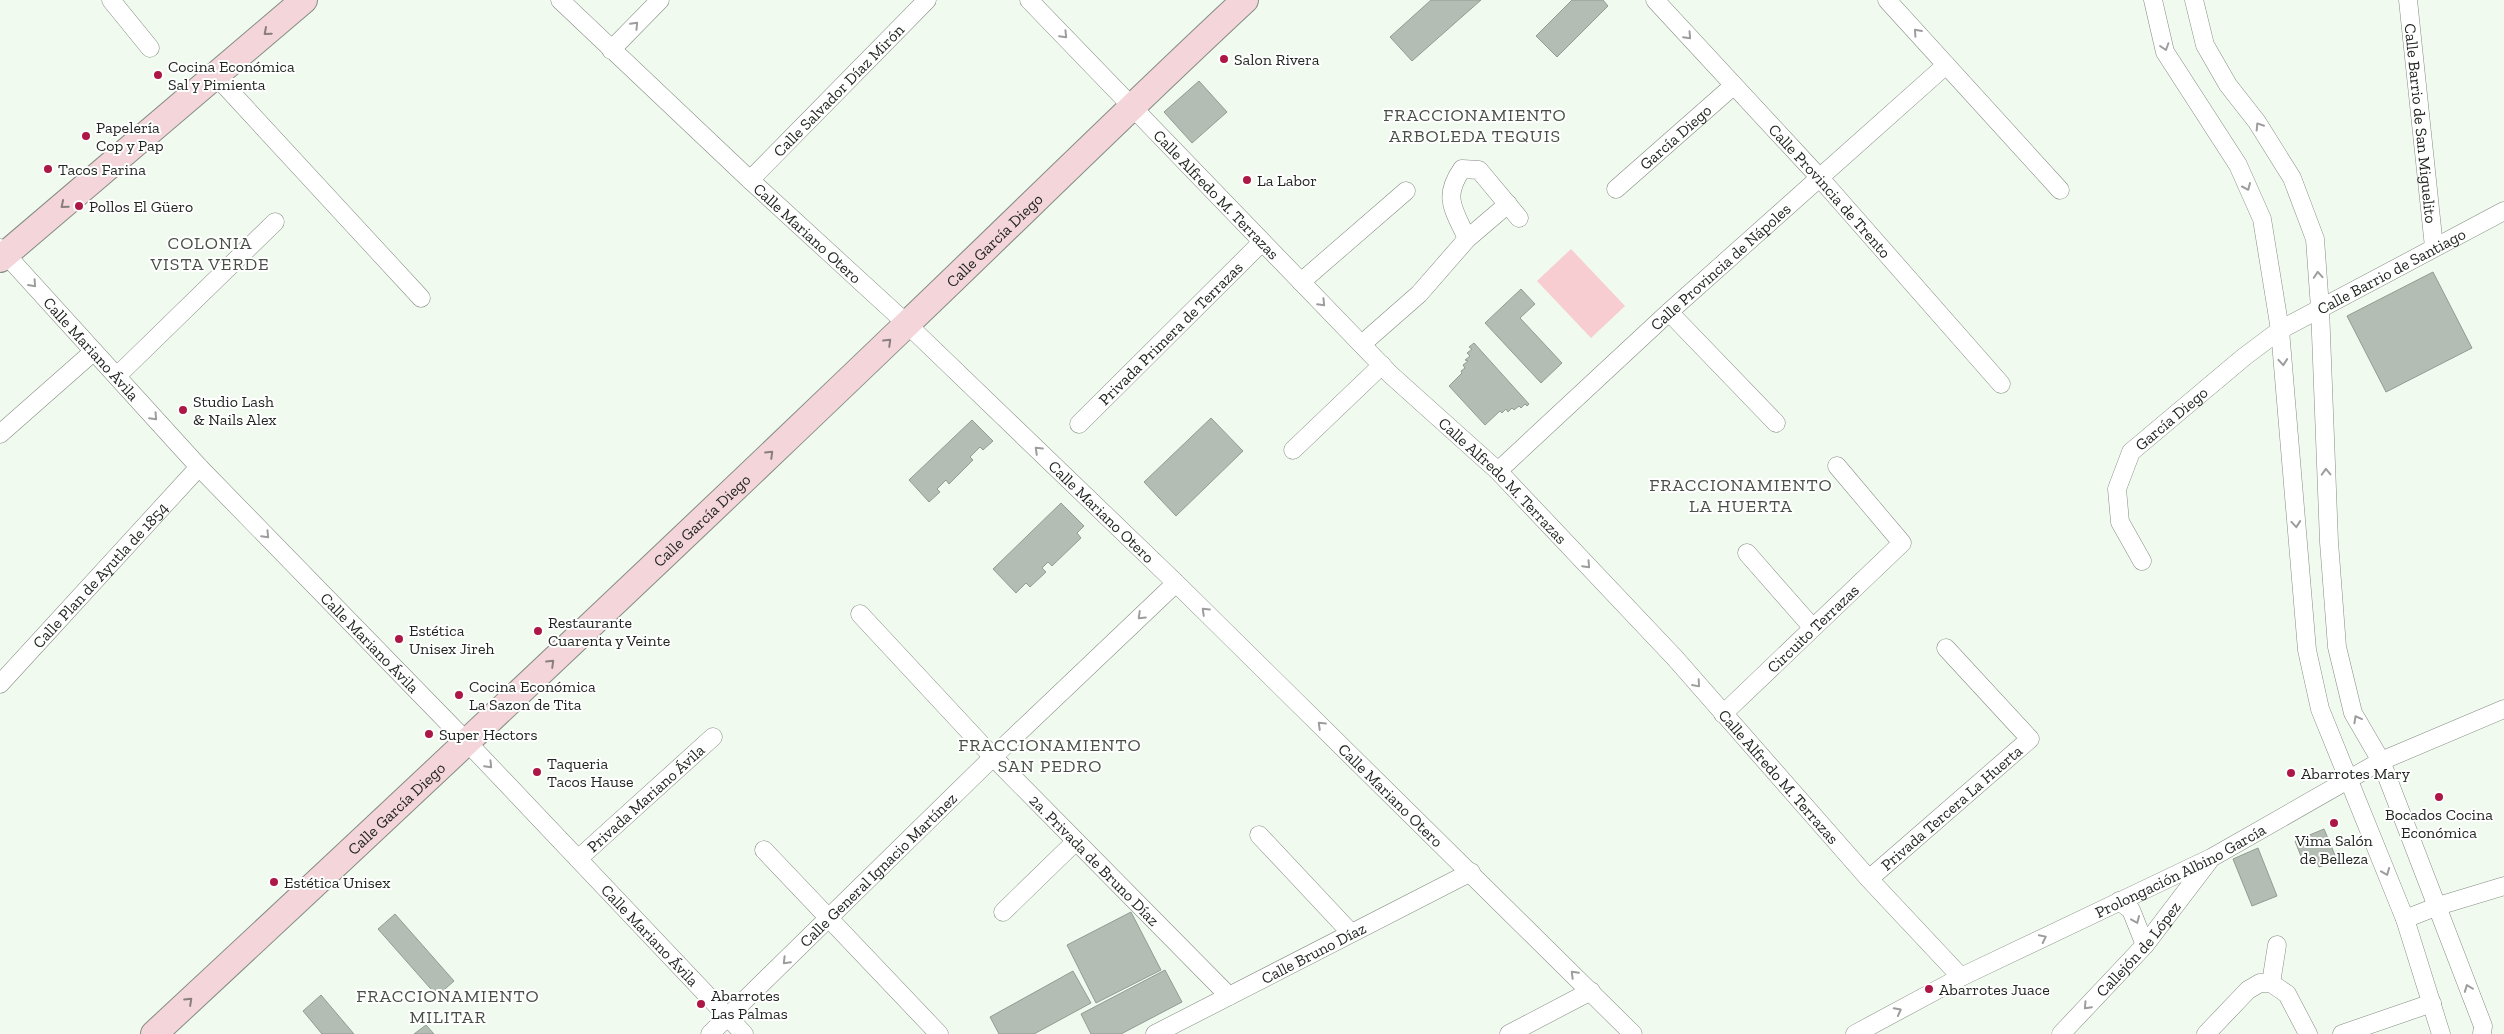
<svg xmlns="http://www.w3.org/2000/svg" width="2504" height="1034" font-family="'Zilla Slab',serif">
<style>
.green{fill:#f8cdd2}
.building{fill:#b4bdb3;stroke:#939c92}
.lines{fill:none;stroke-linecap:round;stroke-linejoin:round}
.street-casing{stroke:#848c83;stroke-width:19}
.secondary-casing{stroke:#848c83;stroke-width:28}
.street{stroke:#fff;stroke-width:18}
.secondary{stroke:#f3d5da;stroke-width:26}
.oneway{stroke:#9c9d9c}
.oneway2{stroke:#8a7e7e}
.poi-dot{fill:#ac1746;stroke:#fff;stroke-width:2}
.labels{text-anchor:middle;stroke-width:4;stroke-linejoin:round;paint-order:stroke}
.poi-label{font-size:16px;fill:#222622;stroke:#fff;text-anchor:start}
.street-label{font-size:16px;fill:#222622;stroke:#fff}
.neighbourhood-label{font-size:18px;letter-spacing:1px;fill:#485047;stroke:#fff}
</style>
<rect width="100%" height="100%" fill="#f1faef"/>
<path class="green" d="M1571,249L1625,306L1591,338L1537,281Z"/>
<path class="building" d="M1431,0H1481L1412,61L1390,37Z
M1572,0H1603L1608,6L1557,57L1536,36Z
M1199,81L1227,112L1192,143L1164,112Z
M2433,272L2472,348L2386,392L2347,316Z
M1521,289L1535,304L1520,318L1562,363L1541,383L1485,323Z
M1474,343L1529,404L1527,406L1525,404L1521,408L1519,406L1514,410L1512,408L1508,412L1506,409L1502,413L1500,411L1485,425L1449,386L1462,373L1461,371L1465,368L1463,365L1468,361L1465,360L1470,356L1467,353L1472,349L1469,347Z
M1211,418L1243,451L1176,516L1144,482Z
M972,420L993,441L983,450L980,447L970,457L973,460L949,484L946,480L937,489L940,492L929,502L909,480Z
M1061,503L1084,526L1077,533L1081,538L1052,566L1048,562L1042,568L1046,572L1030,587L1026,583L1016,593L993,569Z
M2324,829L2337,860L2319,867L2316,859L2304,864L2295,841Z
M2258,848L2277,896L2252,906L2233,859Z
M1131,912L1161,970L1096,1003L1067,945Z
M395,914L454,981L437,996L378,929Z
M1165,970L1182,1002L1121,1034H1091L1081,1014Z
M1073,971L1091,1003L1034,1034H999L990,1017Z
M321,995L354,1034H322L303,1011Z
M426,1025L434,1034H414Z"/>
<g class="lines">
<defs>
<g id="street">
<path d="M111,0L150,48"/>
<path id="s1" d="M560,0L750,180L907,324L1176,583L1633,1034"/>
<path id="s2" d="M1029,0L1391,375L1498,471L1675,658L1869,879L1961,977"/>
<path id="s3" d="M1655,0L1819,177L2001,384"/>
<path d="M1887,0L2060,190"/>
<path d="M2153,0L2165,52L2238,165L2262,219L2280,330L2307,650L2320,709L2405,919L2441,1034"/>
<path d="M2194,0L2205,45L2228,85L2257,122L2292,178L2315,239L2320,308L2329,542L2337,647L2353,713L2381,761L2483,1026L2482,1034"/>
<path id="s4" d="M2408,0L2434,247"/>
<path d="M611,50L660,0"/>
<path d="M216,76L421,298"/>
<path id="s5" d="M750,180L927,0"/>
<path id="s6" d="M1616,189L1733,86"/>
<path d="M1467,239C1454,209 1442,198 1462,169L1479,170L1519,218"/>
<path id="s7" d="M0,248L199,467L468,743L744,1034"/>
<path d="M1301,282L1406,191"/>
<path d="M1669,312L1776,423"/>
<path d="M1362,344L1419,294L1467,239L1508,204"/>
<path d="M117,376L275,222"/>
<path id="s8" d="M1079,424L1262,242"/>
<path d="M0,434L93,352"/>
<path d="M1293,450L1382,365"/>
<path id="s9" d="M1498,471L1669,312L1946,65"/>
<path d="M1747,553L1812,627"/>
<path id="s10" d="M2142,561L2120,522L2117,489L2131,452L2244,357L2280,330L2504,211"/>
<path id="s11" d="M860,614L993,757L1229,996"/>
<path id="s12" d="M0,684L199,467"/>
<path id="s13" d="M1723,714L1902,543L1837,466"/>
<path d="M1259,835L1351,933"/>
<path d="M764,850L939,1034"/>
<path id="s14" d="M578,859L713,737"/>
<path id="s15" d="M1869,879L2030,739L1946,648"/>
<path d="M2119,901L2131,910L2145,945"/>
<path d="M1003,912L1076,841"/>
<path d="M2405,919L2438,906L2504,886"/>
<path d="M2271,983L2277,945"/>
<path id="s16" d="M710,1034L993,757L1176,583"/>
<path id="s17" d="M1155,1034L1471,872"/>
<path d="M1509,1034L1591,991"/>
<path id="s18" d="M1855,1034L1961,977L2211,858L2381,761L2504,709"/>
<path id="s19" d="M2061,1034L2145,945L2209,861"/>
<path d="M2206,1034L2248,990L2260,983H2271L2287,994L2308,1034"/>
<path d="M2342,1034L2432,1003"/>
</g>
<g id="secondary">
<path d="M0,259L304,0"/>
<path id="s20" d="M154,1034C407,799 658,563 907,324C1020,216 1131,106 1245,0"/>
</g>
</defs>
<use href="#street" class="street-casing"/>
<use href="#secondary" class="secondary-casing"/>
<use href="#street" class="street"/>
<use href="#secondary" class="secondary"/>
</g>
<defs><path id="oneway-chevron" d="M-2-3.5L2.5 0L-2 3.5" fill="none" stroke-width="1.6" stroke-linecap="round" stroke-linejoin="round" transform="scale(1.25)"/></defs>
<g class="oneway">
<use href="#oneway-chevron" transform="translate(635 25) rotate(-46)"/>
<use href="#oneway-chevron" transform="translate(1917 32) rotate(-132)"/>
<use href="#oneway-chevron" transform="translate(1064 35) rotate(46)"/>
<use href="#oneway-chevron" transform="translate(1688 36) rotate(47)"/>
<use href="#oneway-chevron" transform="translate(2165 47) rotate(72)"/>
<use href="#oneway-chevron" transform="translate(2259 126) rotate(-123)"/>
<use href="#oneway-chevron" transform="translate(2247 187) rotate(66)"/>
<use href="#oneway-chevron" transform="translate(2318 275) rotate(-94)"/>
<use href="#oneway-chevron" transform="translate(33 284) rotate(48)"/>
<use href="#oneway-chevron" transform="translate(1322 303) rotate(46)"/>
<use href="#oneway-chevron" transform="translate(2283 362) rotate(85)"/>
<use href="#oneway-chevron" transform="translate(154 417) rotate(47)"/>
<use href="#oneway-chevron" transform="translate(1038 450) rotate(-136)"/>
<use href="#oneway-chevron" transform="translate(2326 472) rotate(-92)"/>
<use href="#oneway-chevron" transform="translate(2296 524) rotate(85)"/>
<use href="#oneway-chevron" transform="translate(266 535) rotate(46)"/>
<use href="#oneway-chevron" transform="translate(1587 565) rotate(47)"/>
<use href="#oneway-chevron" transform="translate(1205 611) rotate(-136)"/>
<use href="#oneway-chevron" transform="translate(1141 616) rotate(136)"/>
<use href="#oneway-chevron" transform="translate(1697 684) rotate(49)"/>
<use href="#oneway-chevron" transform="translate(2357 719) rotate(-119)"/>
<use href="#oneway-chevron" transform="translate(1321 725) rotate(-136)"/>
<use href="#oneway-chevron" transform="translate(489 765) rotate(46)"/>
<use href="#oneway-chevron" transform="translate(2386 872) rotate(68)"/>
<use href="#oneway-chevron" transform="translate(2136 920) rotate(67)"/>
<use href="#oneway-chevron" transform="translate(2043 938) rotate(-26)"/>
<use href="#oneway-chevron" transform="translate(786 961) rotate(135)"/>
<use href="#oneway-chevron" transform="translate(1574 974) rotate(-135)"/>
<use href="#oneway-chevron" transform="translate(2468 988) rotate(-111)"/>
<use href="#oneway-chevron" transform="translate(2087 1006) rotate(133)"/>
<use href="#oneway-chevron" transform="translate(1898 1011) rotate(-28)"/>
</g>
<g class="oneway2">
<use href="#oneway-chevron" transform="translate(267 32) rotate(139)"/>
<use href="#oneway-chevron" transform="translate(64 205) rotate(140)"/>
<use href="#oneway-chevron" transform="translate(888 342) rotate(-44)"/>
<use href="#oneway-chevron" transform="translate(770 454) rotate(-44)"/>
<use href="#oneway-chevron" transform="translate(551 663) rotate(-44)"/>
<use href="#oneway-chevron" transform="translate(189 1001) rotate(-43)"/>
</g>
<g class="poi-dot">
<circle cx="1224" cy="59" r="5"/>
<circle cx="158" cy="75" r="5"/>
<circle cx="86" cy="136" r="5"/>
<circle cx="48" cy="169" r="5"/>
<circle cx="1247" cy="180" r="5"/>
<circle cx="79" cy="206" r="5"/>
<circle cx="183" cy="410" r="5"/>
<circle cx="538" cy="631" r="5"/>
<circle cx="399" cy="639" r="5"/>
<circle cx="459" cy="695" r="5"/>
<circle cx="429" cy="734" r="5"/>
<circle cx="537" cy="772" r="5"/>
<circle cx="2291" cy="773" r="5"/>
<circle cx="2439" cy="797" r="5"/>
<circle cx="2334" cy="823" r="5"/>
<circle cx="274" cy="882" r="5"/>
<circle cx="1929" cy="989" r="5"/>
<circle cx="701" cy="1004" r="5"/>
</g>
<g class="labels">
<g class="poi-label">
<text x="1234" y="65">Salon Rivera</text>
<text x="168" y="72">Cocina Económica<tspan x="168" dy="18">Sal y Pimienta</tspan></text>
<text x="96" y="133">Papelería<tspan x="96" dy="18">Cop y Pap</tspan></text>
<text x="58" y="175">Tacos Farina</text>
<text x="1257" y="186">La Labor</text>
<text x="89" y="212">Pollos El Güero</text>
<text x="193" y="407">Studio Lash<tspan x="193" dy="18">&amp; Nails Alex</tspan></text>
<text x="548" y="628">Restaurante<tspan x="548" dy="18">Cuarenta y Veinte</tspan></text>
<text x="409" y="636">Estética<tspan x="409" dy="18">Unisex Jireh</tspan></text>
<text x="469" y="692">Cocina Económica<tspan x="469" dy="18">La Sazon de Tita</tspan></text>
<text x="439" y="740">Super Hectors</text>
<text x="547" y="769">Taqueria<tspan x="547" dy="18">Tacos Hause</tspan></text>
<text x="2301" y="779">Abarrotes Mary</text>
<text x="2439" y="820" text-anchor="middle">Bocados Cocina<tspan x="2439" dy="18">Económica</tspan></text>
<text x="2334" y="846" text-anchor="middle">Vima Salón<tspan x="2334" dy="18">de Belleza</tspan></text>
<text x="284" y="888">Estética Unisex</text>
<text x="1939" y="995">Abarrotes Juace</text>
<text x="711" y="1001">Abarrotes<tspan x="711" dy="18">Las Palmas</tspan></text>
</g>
<g class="street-label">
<text dy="6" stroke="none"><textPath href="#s5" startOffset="126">Calle Salvador Díaz Mirón</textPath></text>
<text dy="6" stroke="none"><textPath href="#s4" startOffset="124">Calle Barrio de San Miguelito</textPath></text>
<text dy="6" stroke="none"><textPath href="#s6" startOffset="79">García Diego</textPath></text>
<text dy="6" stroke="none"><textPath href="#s3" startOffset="259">Calle Provincia de Trento</textPath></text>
<text dy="6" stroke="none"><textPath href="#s2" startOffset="270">Calle Alfredo M. Terrazas</textPath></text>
<text dy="6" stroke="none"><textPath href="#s1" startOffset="340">Calle Mariano Otero</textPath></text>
<text dy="6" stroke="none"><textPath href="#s20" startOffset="1156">Calle García Diego</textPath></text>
<text dy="6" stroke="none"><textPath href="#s9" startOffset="302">Calle Provincia de Nápoles</textPath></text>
<text dy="6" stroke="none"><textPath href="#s10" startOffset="436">Calle Barrio de Santiago</textPath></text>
<text dy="6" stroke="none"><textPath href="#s8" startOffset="129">Privada Primera de Terrazas</textPath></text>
<text dy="6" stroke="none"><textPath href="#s7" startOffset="136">Calle Mariano Ávila</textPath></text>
<text dy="6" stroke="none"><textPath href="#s10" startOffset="170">García Diego</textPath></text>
<text dy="6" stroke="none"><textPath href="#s2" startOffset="675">Calle Alfredo M. Terrazas</textPath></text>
<text dy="6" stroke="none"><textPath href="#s1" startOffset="745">Calle Mariano Otero</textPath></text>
<text dy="6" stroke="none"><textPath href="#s20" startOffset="751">Calle García Diego</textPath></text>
<text dy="6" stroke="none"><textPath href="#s12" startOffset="148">Calle Plan de Ayutla de 1854</textPath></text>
<text dy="6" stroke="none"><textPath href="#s13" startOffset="124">Circuito Terrazas</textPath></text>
<text dy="6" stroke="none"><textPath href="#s7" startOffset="541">Calle Mariano Ávila</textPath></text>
<text dy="6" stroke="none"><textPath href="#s2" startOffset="1080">Calle Alfredo M. Terrazas</textPath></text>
<text dy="6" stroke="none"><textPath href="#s1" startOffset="1150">Calle Mariano Otero</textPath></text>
<text dy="6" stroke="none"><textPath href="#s14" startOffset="91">Privada Mariano Ávila</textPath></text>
<text dy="6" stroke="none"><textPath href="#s20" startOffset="331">Calle García Diego</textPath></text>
<text dy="6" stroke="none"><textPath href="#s15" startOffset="109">Privada Tercera La Huerta</textPath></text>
<text dy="6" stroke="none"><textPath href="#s11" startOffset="340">2a. Privada de Bruno Díaz</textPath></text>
<text dy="6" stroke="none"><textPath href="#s16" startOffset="235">Calle General Ignacio Martínez</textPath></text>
<text dy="6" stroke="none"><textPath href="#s18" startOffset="364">Prolongación Albino García</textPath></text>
<text dy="6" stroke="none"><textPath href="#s7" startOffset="946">Calle Mariano Ávila</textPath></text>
<text dy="6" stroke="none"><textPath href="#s19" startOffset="115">Callejón de López</textPath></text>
<text dy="6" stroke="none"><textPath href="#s17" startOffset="178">Calle Bruno Díaz</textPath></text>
</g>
<g class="neighbourhood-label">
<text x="1475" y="121">FRACCIONAMIENTO<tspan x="1475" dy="21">ARBOLEDA TEQUIS</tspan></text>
<text x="210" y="249">COLONIA<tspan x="210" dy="21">VISTA VERDE</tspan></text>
<text x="1741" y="491">FRACCIONAMIENTO<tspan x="1741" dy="21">LA HUERTA</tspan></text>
<text x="1050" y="751">FRACCIONAMIENTO<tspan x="1050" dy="21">SAN PEDRO</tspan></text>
<text x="448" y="1002">FRACCIONAMIENTO<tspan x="448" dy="21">MILITAR</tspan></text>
</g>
</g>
</svg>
